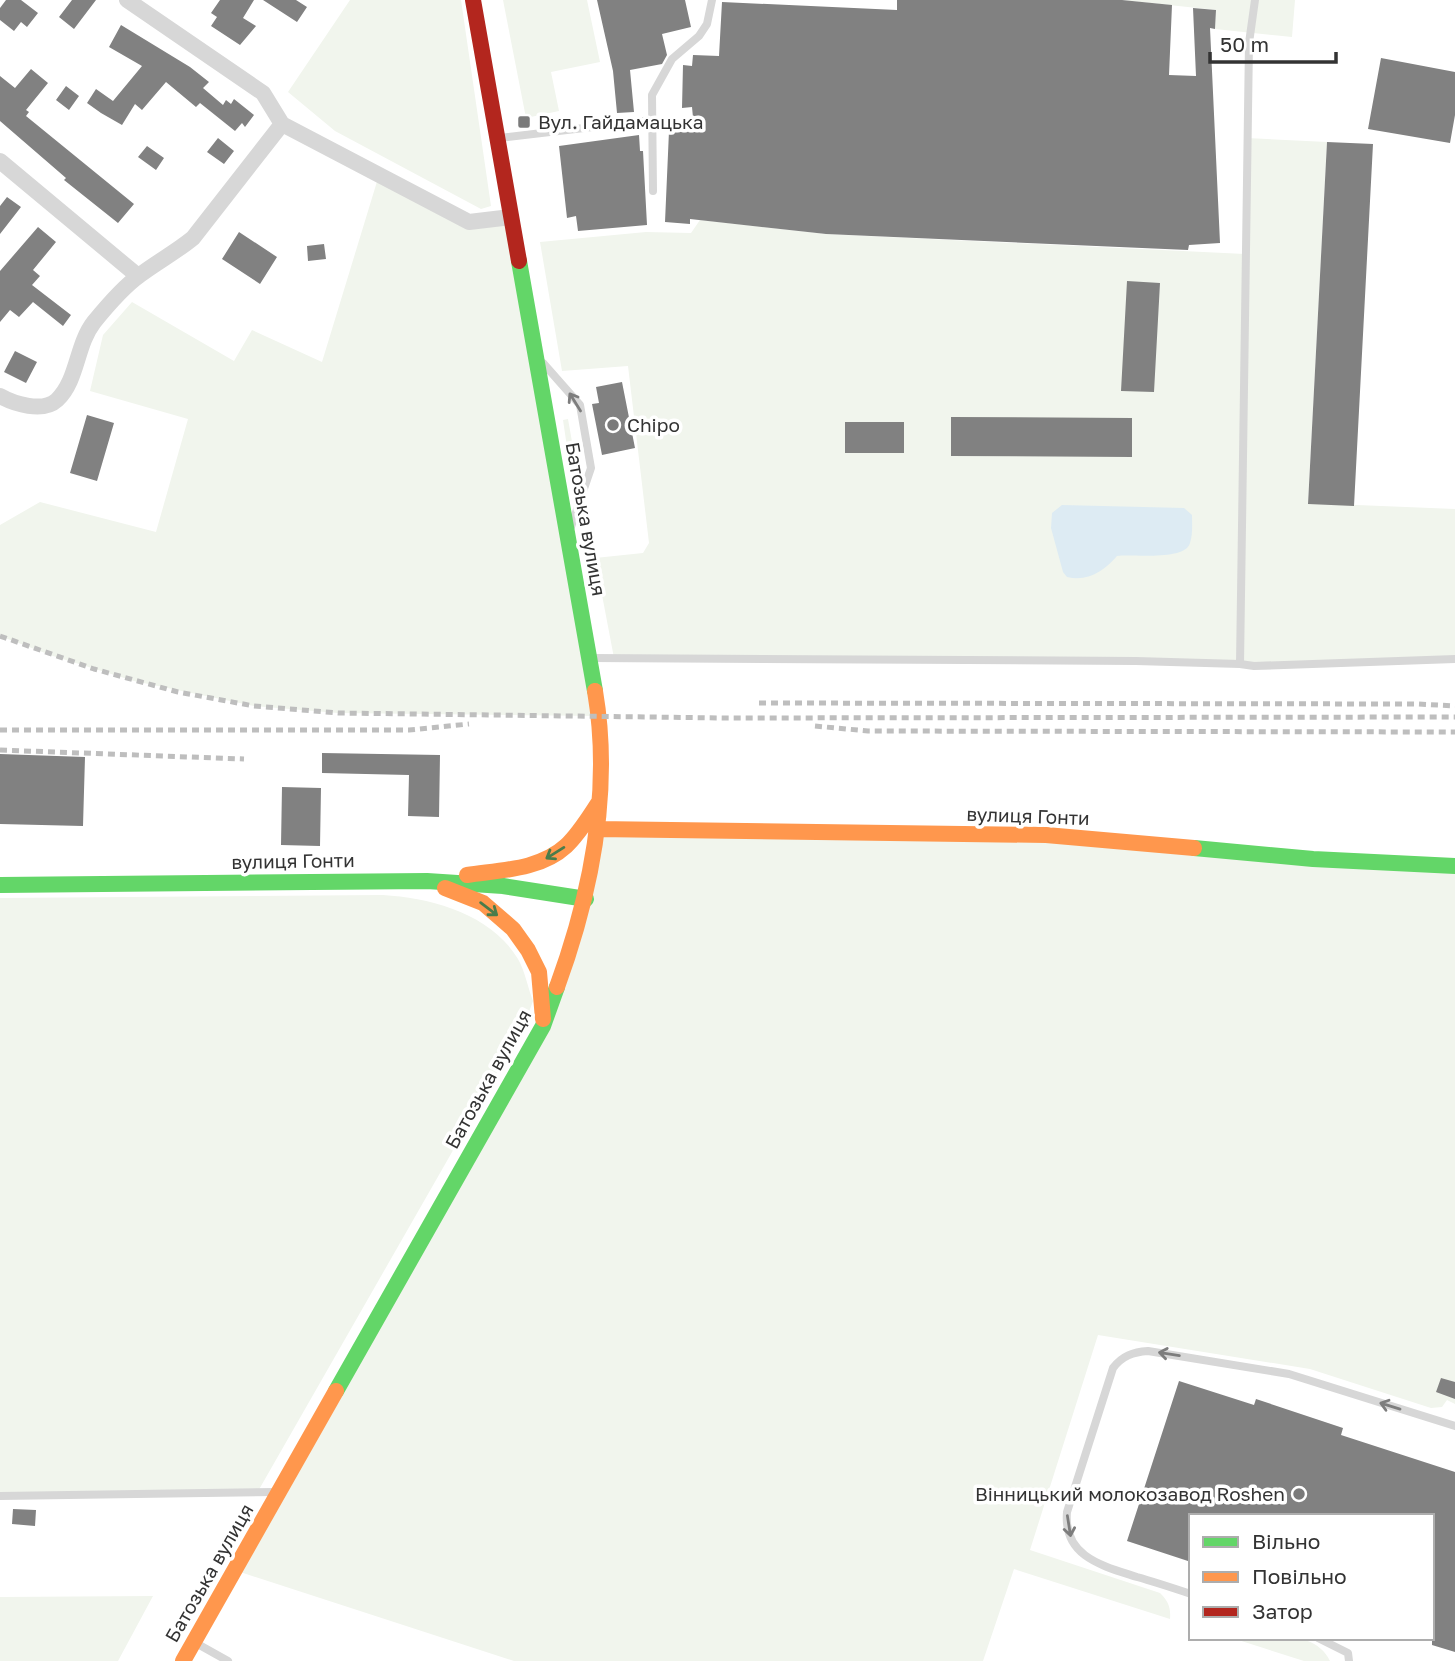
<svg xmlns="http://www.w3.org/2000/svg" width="1455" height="1661" font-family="'Golos Text',sans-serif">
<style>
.green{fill:#f1f5ed}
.water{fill:#ddebf3}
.building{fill:#818181}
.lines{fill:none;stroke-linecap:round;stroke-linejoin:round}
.lane{stroke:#d7d7d7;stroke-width:8}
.street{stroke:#d7d7d7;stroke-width:16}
.fast{stroke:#63d668;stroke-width:16}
.slow{stroke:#ff974d;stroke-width:16}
.jam{stroke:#b3261e;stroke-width:16}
.rail{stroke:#bebebe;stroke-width:5;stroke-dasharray:7 5;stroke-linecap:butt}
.oneway{stroke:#7d7d7d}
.oneway2{stroke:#497c4b}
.poi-dot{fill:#7a7a7a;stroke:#fff;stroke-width:2.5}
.labels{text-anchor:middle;stroke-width:7;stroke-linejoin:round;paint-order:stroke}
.poi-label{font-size:19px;fill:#333;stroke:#fff;text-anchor:start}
.street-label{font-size:19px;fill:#333;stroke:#fff}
</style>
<rect width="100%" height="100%" fill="#fff"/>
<path class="green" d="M350,0H461L491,206L481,209L335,131L288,92Z
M503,0H587L600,62L551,72L559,111L526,118Z
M1122,0H1295L1292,37L1215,29L1216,10Z
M1247,138L1327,142L1308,503L1455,509V659L1254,666L614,658L595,558L643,553L649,543L628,366L562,371L540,242L646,232L691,233L700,220L826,234L1245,254Z
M379,175L469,221L511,217L599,716L338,713L254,706L134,681L53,656L0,636V525L40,502L156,532L188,419L90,391L103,335L132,302L234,361L252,330L322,362Z
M568,419L574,453L568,454L563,420Z
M597,829L1046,835L1455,866V1404L1447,1400L1442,1407L1431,1408L1310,1369L1098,1335L1030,1550L1160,1593C1168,1601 1171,1607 1170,1619L1014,1569L983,1661H514L234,1570L543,1026Z
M383,895C432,898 491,914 518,959C525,971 528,988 533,1001L523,1028L257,1493L0,1497V898Z
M153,1596L118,1661H0V1597Z
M1232,1638C1263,1638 1314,1627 1330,1661H1304Z"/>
<path class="water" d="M1062,505L1184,508L1192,515C1192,523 1193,534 1190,543C1185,561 1134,554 1117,556C1104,571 1088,582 1067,577L1063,572L1051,528L1052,513Z"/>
<path class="building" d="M6,0H21L38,13L27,27L21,22L14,31L0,20V8Z
M72,0H96L74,29L59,17Z
M220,0H254L243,18L256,26L240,45L211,26L217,17L211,13Z
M263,0H296L307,7L297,22Z
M597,0H685L691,27L662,34L667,55L662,64L630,70L634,112L617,113L613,71Z
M897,0H1122L1172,5L1169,75L1196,76L1193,8L1216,10L1215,29L1210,28L1220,243L1189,245L1188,250L826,234L690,219V224L665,222L669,131L694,128L692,107L682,108L683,65L692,66L693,55L719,56L722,2L897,10Z
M121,25L190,67L209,82L203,88L223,105L226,100L231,104L234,99L254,115L245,127L242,123L235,131L200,103L196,107L166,82L142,110L135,104L122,125L101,113L87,103L96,89L113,101L142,66L109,47Z
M1381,58L1455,72V115L1450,143L1368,129Z
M31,69L48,83L26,110L29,112L26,116L134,204L118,223L64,180L66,178L0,121V76L15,88Z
M66,86L79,96L69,110L56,100Z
M639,135L640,151H643L647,225L578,231L576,216L567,218L559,146Z
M218,138L234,151L224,164L207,152Z
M1327,142L1373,144L1354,506L1308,504Z
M147,146L164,158L156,170L138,157Z
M7,197L21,207L0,234V206Z
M38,227L56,242L33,270L40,276L32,285L71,315L63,326L33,302L19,317L10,310L0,322V271Z
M239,232L277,257L260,284L222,259Z
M324,244L326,259L308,261L307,246Z
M1127,281L1160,283L1154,392L1121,391Z
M15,351L37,362L26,383L4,372Z
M622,382L635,448L602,455L592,404L599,403L596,387Z
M87,415L114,423L97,481L70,473Z
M951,417L1132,418V457L951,456Z
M845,422H904V453H845Z
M322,753L440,755L439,817L408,816L409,775L322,773Z
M0,754L85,757L83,826L0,824Z
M282,787L321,788L320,846L281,845Z
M1441,1378L1455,1382V1399L1436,1392Z
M1179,1381L1254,1405L1256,1399L1343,1428L1341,1435L1455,1472V1652L1432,1645V1516H1191V1562L1127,1541Z
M13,1509L36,1510L35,1526L12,1524Z"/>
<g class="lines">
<path class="lane" d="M500,138L652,120
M653,191L652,95L672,59L699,36L707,24L712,0
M543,363L580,405L591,468L571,527
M590,658L1136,661L1240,664L1249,43L1255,0
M1240,664L1254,666L1455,659
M0,1496L276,1492
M1191,1594C1173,1588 1155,1582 1137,1577C1103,1566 1063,1557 1067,1512L1113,1368C1122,1356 1133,1352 1148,1351L1289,1374L1455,1426
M1318,1638L1348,1653L1349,1661
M194,1642L228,1661"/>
<path class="street" d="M127,0L263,93L282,124L469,222L511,217
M0,161L138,276
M0,396C14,404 43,413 57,400C78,380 76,345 94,322C107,306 123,287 140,275C157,262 176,252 193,238L282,124"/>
<path class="fast" d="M519,261L595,691
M1194,848L1313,859L1455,866
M0,885L427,881L503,886L586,899
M336,1391L543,1026L557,987"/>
<path class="slow" d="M597,829L1046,835L1194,848
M467,875C500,870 540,870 566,846C579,834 589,817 599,802
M445,888L483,903L513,929L528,950L539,972L543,1019
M557,987C591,894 612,791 595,691
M183,1661L336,1391"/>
<path class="jam" d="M473,0L519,261"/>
<path class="rail" d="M0,636L94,669L178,692L254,706L338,713L725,718L1455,717
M759,703L1417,704L1455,706
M815,726L868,731L1455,732
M0,730H409L469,724
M0,750L244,759"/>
</g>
<defs><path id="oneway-shaft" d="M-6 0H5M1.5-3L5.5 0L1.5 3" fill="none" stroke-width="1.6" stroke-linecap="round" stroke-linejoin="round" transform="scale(1.75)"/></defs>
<g class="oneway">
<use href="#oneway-shaft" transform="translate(575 402) rotate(-122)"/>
<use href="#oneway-shaft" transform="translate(1169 1354) rotate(-171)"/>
<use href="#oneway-shaft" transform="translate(1390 1406) rotate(-163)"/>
<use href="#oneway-shaft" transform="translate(1069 1526) rotate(81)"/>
</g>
<g class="oneway2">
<use href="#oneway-shaft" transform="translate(555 853) rotate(148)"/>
<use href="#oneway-shaft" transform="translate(489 909) rotate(37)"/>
</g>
<g class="poi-dot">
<rect x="517" y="115" width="14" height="14" rx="3.5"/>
<circle cx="613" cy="425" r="7"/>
<circle cx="1299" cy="1494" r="7"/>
</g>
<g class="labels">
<g class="poi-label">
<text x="538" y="129">Вул. Гайдамацька</text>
<text x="627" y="432">Chipo</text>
<text x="1285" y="1501" text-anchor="end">Вінницький молокозавод Roshen</text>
</g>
<g class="street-label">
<text transform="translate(586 519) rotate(80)" y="7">Батозька вулиця</text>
<text transform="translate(1028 816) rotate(2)" y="7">вулиця Гонти</text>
<text transform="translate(293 861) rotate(-1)" y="7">вулиця Гонти</text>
<text transform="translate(488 1079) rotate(-61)" y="7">Батозька вулиця</text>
<text transform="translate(209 1573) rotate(-60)" y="7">Батозька вулиця</text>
</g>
</g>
<rect x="1189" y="1514" width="245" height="126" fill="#ffffff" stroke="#adadad" stroke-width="2"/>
<rect x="1203" y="1537" width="35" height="10" fill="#63d668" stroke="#adadad" stroke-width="2"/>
<text x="1252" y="1549" font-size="21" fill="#333333">Вільно</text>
<rect x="1203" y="1572" width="35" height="10" fill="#ff974d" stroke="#adadad" stroke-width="2"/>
<text x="1252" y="1584" font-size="21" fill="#333333">Повільно</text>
<rect x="1203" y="1607" width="35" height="10" fill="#b3261e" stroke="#adadad" stroke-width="2"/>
<text x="1252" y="1619" font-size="21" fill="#333333">Затор</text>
<path d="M1210 52v10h126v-10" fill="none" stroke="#333333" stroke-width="3.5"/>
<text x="1220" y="52" font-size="21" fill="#333333" stroke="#ffffff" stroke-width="5" paint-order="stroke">50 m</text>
</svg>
